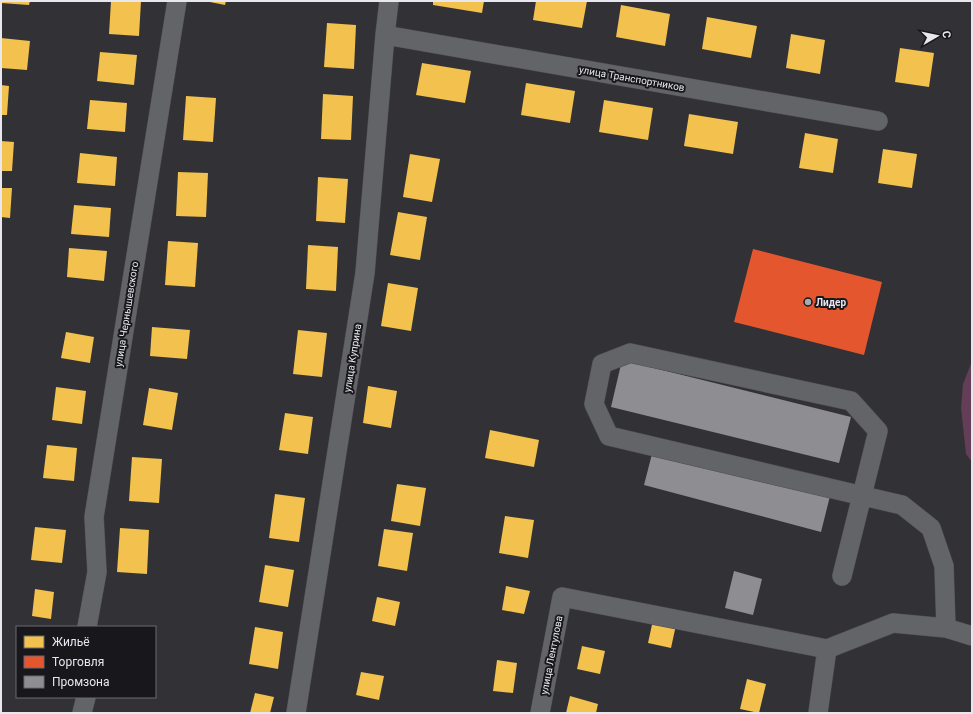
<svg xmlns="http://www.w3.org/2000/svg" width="973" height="714" font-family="Roboto,sans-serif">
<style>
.green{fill:#643d56}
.homes{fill:#f2c14e}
.shops{fill:#e4572e}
.industry{fill:#8d8d92}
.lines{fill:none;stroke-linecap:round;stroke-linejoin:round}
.minor-casing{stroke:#4f4f53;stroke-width:20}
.minor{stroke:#636467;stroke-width:19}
.poi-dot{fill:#a8a7ae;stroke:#18171c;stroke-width:1.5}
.labels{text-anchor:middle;stroke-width:4;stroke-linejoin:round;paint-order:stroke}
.street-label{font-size:10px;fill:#e8e7ef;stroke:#18171c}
.poi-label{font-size:10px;font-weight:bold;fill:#e8e7ef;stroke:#18171c;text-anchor:start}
</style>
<rect width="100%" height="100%" fill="#313136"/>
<path class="green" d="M972,361V462L966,454L961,408L963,384Z"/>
<path class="homes" d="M1,1H30L29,5L1,3Z
M111,1H141L139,36L109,34Z
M205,1H226L225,5Z
M433,1H484L482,13L433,5Z
M536,1H587L582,28L533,20Z
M621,5L670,14L665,46L616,37Z
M707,17L757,26L751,58L702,49Z
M327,23L356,25L354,69L324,67Z
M791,34L825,40L820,74L786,68Z
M1,38L30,41L27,70L1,68Z
M900,48L934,53L929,87L895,82Z
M100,52L137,55L134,85L97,81Z
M422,63L471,71L465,103L416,95Z
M526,83L575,91L570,123L521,115Z
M1,85L9,86L7,115H1Z
M323,94L353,96L351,140L321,139Z
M186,96L216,98L213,142L183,140Z
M90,100L127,103L125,132L87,129Z
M604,100L653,108L648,140L599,132Z
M689,114L738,122L733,154L684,146Z
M805,133L838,139L833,173L799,168Z
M1,141L14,142L12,171H1Z
M883,149L917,154L912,188L878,183Z
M80,153L117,157L115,186L77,183Z
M410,154L440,159L432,202L403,197Z
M178,172L208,173L206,217L176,216Z
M318,177L348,179L345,223L316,221Z
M1,188H12L10,218L1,217Z
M74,205L111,208L109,237L71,234Z
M398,212L427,217L420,260L390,255Z
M168,241L198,243L195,287L165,285Z
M308,245L338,247L336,291L306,289Z
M69,248L107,251L104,281L67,277Z
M388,283L418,288L411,331L381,326Z
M152,327L190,330L187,359L150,356Z
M298,330L327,333L322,377L293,374Z
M66,332L94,337L90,363L61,358Z
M368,386L397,391L391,428L363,423Z
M56,387L86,391L82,424L52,420Z
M149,388L178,393L172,430L143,425Z
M285,413L313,417L308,454L279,450Z
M490,430L539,440L534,467L485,458Z
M47,445L77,448L74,481L43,478Z
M132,457L162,459L159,503L129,501Z
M397,484L426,488L420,526L391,521Z
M275,494L305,498L299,542L269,538Z
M505,516L534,520L528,558L499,553Z
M35,527L66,530L62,563L31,560Z
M120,528L149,530L147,574L117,572Z
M384,529L413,533L407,571L378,566Z
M265,565L294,570L288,607L259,602Z
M506,586L530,591L524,614L502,610Z
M35,589L54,592L51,619L32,616Z
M377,597L400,602L395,626L372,621Z
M653,620L676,625L671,648L648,643Z
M255,627L283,632L278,669L249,664Z
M582,646L605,651L600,674L577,669Z
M497,660L517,663L513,693L493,691Z
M361,672L384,676L379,700L356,695Z
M747,679L766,684L759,713L740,709Z
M255,693L274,697L270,713H250Z
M570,696L598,704L596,713H566Z"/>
<path class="shops" d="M753,249L882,282L864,355L734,322Z"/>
<path class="industry" d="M622,360L851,417L839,463L611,407Z
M653,450L830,496L821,532L644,485Z
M734,571L762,579L753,615L725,608Z"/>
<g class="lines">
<defs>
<path id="minor" d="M385,35L878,121
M842,576L878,431L851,401L630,353L602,364L594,404L609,436L863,496L902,505L931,528L944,566L946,628
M87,627L97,572L94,517L177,1
M82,713L86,697
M296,713L365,273L385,35L389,1
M540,713L562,597L827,649L893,623L946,628L972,636
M818,713L827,649"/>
</defs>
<use href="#minor" class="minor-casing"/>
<use href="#minor" class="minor"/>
</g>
<circle class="poi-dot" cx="808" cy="302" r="4"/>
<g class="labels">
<g class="street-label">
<text transform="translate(632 78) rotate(10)" y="4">улица Транспортников</text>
<text transform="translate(126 314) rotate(-81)" y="4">улица Чернышевского</text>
<text transform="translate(352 358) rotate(-81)" y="4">улица Куприна</text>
<text transform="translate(551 655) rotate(-79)" y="4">улица Лентулова</text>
</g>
<g class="poi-label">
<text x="816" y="306">Лидер</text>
</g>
</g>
<rect width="973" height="714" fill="none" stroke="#e8e7ef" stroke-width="4"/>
<rect x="16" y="626" width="140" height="72" fill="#18171c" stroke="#6b6a70"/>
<rect x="24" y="636" width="20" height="12" fill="#f2c14e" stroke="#6b6a70"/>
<text x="52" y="646" font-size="12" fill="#e8e7ef">Жильё</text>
<rect x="24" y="656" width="20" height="12" fill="#e4572e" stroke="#6b6a70"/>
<text x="52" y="666" font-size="12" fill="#e8e7ef">Торговля</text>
<rect x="24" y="676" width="20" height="12" fill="#8d8d92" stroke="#6b6a70"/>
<text x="52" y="686" font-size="12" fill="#e8e7ef">Промзона</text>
<g transform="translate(937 36) rotate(81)" stroke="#18171c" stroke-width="3" paint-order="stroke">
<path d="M0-3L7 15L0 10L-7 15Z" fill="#e8e7ef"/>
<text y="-6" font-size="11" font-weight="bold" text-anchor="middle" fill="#e8e7ef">С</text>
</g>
</svg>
